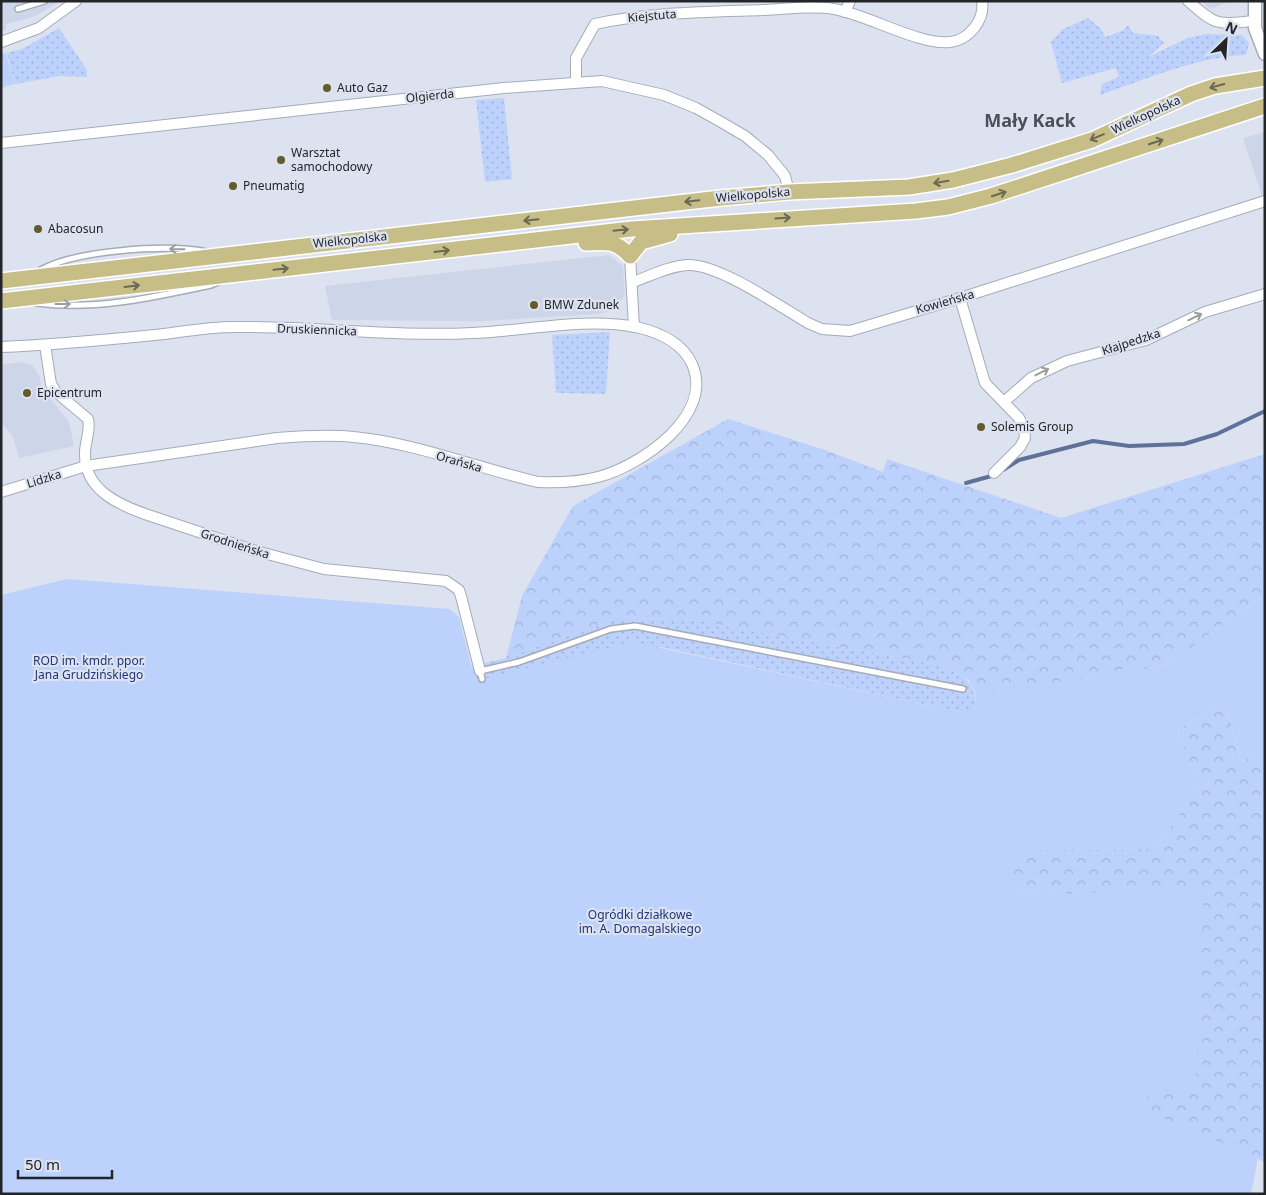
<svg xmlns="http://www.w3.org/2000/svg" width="1266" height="1195" font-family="'Noto Sans',sans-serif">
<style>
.built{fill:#cdd5e8}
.grass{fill:url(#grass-dots)}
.forest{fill:url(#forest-crowns)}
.garden{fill:#bdd1fd}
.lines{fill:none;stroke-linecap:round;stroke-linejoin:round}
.stream{stroke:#5f7198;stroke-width:4}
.service-casing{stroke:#a5abb7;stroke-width:8}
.minor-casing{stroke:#a5abb7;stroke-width:12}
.tertiary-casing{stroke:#a5abb7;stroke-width:15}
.primary-casing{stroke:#fff;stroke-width:18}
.service{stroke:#fff;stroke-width:5}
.minor{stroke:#fff;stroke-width:10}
.tertiary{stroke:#fff;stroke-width:12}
.primary{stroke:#c6bd87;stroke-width:15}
.oneway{stroke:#6c6953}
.oneway2{stroke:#9c9d9f}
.poi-dot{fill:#645b28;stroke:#dce2ef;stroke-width:2}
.labels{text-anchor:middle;stroke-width:4.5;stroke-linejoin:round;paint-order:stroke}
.street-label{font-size:12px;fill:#232529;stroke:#dce2ef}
.poi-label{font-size:12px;fill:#232529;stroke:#dce2ef;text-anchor:start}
.park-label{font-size:12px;fill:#1f3678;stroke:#dce2ef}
.district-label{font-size:18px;font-weight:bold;fill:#4a4f59;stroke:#dce2ef}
</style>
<defs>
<pattern id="grass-dots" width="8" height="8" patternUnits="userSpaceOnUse" patternTransform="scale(1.25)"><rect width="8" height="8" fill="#bdd1fd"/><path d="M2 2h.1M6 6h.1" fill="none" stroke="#a2b3d9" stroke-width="1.8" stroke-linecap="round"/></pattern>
<pattern id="forest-crowns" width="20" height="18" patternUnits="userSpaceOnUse" patternTransform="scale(1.25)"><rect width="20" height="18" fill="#bdd1fd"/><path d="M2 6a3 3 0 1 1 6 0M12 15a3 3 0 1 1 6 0" fill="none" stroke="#a2b3d9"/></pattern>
</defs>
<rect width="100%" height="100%" fill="#dce2ef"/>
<!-- built -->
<g class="built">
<polygon points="1,1 61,1 33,17 6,24 6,30 1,31"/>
<polygon points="1202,1 1231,1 1210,9"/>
<polygon points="1265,132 1265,193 1262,196 1243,138"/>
<polygon points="609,255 623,266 625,295 613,310 599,314 484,321 332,320 325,286"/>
<polygon points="20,362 32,365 40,377 42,395 50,398 69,422 74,446 19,458 13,437 1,422 1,365"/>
</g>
<!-- grass -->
<g class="grass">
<path d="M1088,18L1101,29L1105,37L1122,31L1128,25L1133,33L1158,36L1164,43L1148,57L1188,38L1206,34L1242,35L1249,43L1246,55C1196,57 1147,79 1100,95L1102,84L1119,77L1116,68L1062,83L1051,42L1063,29Z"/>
<polygon points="59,28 87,70 87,77 59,76 15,84 7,53 24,48"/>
<polygon points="504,98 512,179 485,182 476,100"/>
<polygon points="610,332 606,394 556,393 552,335"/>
<path d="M618,618L690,619L943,666C968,680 973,678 977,709L959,712L661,647L475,682L471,666L506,658Z"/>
</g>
<!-- forest -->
<g class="forest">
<path d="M728,419L825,450L883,472L887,459L1061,518L1265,454V595L1173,661L1158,668L1144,669L1143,664C1088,680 1031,688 975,692L969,680L943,666L690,619L618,618L506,658L522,596L573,506Z"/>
<polygon points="1226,701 1240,762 1265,750 1265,1162 1143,1111 1204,888 1069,894 1015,888 1012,850 1155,849 1199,786 1177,730"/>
</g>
<!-- garden -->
<g class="garden">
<polygon points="6,53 15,84 1,88 1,54"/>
<polygon points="67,579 450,609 459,617 475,681 633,642 959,712 977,709 975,692 1087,678 1143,664 1145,669 1158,668 1173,661 1265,595 1265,750 1240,762 1226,701 1177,730 1199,786 1155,849 1012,851 1016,888 1069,894 1204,887 1196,1086 1148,1094 1143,1110 1258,1158 1251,1194 1,1194 1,595"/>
</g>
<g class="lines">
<!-- stream -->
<g class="stream">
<polyline points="1003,470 1019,460 1093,441 1129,446 1184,444 1217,434 1265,411"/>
<polyline points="966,483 995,475"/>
</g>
<!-- service casing -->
<g class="service-casing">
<g id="service">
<polyline points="18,9 44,1"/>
<path d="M39,271C74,250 167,244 207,252"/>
<path d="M37,303C95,311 155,297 211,285L218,282"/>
<polyline points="482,679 480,671 519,662 611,629 635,626 963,689"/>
</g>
</g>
<!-- minor casing -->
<g class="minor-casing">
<g id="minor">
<path d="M1188,1C1218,27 1216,24 1255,21"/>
<polyline points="845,12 850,1"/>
<polyline points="1,42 39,28 76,1"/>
<path d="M576,82V58L595,24C651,12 708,12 765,10C787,9 812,5 834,9C866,14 921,46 950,42C969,40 985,20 982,1"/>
<polyline points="1,143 504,88 602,81 664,95 696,108 721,122 745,136 768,155 785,176 789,192"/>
<polyline points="630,256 634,327"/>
<path d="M633,282C650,276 669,266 688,265C719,264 779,306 808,323L822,329L850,331L960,298L1265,201"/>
<polyline points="960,298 985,383 1019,418 1024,428 1025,438 1020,447 994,473"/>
<path d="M45,345L51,384L56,392L88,419C91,431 85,441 85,453C84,489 117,504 145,514L256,551L324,569L446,581L459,590L462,600L480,671"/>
<path d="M1,347C53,345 104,340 155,335C181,332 208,327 234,327C313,326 393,337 473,333C525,331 585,317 636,327C658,332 682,342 692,364C715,416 640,466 598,477C578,482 558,483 538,482C477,468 416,443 354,437C329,434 302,436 277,438L86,466L1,492"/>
<polyline points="1004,402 1031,378 1067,361 1146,340 1205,312 1265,294"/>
</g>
</g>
<!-- tertiary casing -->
<g class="tertiary-casing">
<polyline id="tertiary" points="1255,1 1255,28 1265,54"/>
</g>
<!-- primary casing -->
<g class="primary-casing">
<g id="primary">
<path d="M586,243C606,242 616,240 630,256L641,242L670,234"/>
<polyline points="1,281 721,198 789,192 909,187 953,180 1012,165 1092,140 1191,94 1215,86 1265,78"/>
<polyline points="1,301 632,229 916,211 948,207 991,196 1265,106"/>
</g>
</g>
<!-- service -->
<use href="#service" class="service"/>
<!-- minor -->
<use href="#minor" class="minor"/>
<!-- tertiary -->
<use href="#tertiary" class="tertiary"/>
<!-- primary -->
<use href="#primary" class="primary"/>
</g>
<!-- one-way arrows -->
<defs><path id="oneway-shaft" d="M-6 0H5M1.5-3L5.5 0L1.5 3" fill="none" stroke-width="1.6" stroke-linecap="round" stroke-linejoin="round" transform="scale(1.25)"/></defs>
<g class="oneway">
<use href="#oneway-shaft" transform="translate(1217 86) rotate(165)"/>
<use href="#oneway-shaft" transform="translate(1097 137) rotate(157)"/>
<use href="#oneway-shaft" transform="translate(1156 142) rotate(-18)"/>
<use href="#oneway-shaft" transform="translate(941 182) rotate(171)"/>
<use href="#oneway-shaft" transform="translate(999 194) rotate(-18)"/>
<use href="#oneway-shaft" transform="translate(692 201) rotate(174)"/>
<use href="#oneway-shaft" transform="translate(783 218) rotate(-4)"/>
<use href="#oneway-shaft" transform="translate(531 220) rotate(174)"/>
<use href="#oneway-shaft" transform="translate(621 230) rotate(-6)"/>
<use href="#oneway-shaft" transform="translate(442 251) rotate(-7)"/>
<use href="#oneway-shaft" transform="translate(281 269) rotate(-6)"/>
<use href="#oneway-shaft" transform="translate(132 286) rotate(-7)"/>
</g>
<g class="oneway2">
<use href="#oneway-shaft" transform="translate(177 249) rotate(-179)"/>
<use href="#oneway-shaft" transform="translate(63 304)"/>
<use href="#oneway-shaft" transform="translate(1195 317) rotate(-26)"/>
<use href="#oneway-shaft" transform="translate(1042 372) rotate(-27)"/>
</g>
<!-- markers -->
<g class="poi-dot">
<circle cx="327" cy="88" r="5"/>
<circle cx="281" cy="160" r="5"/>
<circle cx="233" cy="186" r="5"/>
<circle cx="38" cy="229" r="5"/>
<circle cx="534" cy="305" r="5"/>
<circle cx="27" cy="393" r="5"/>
<circle cx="981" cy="427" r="5"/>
</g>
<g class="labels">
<!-- street labels -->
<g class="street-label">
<text transform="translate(652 16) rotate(-5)" y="4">Kiejstuta</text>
<text transform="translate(430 96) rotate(-6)" y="4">Olgierda</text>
<text transform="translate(1146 115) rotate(-25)" y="4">Wielkopolska</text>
<text transform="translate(753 195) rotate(-5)" y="4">Wielkopolska</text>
<text transform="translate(350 240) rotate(-6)" y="4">Wielkopolska</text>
<text transform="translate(945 302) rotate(-16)" y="4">Kowieńska</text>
<text transform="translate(317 330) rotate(2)" y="4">Druskiennicka</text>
<text transform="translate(1131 342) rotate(-18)" y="4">Kłajpedzka</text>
<text transform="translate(459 462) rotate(16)" y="4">Orańska</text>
<text transform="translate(44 479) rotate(-17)" y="4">Lidzka</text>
<text transform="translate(235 544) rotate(18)" y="4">Grodnieńska</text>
</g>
<!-- poi labels -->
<g class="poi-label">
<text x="337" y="92">Auto Gaz</text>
<text x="291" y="157">Warsztat<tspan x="291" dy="14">samochodowy</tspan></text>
<text x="243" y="190">Pneumatig</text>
<text x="48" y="233">Abacosun</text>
<text x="544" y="309">BMW Zdunek</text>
<text x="37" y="397">Epicentrum</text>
<text x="991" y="431">Solemis Group</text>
</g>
<!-- park labels -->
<g class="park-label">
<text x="89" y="665">ROD im. kmdr. ppor.<tspan x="89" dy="14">Jana Grudzińskiego</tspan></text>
<text x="640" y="919">Ogródki działkowe<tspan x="640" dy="14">im. A. Domagalskiego</tspan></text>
</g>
<!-- district labels -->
<g class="district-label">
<text x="1030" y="127">Mały Kack</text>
</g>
</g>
<!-- border -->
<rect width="1266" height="1195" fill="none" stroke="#232529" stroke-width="5"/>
<!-- north arrow -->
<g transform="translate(1226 40) rotate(25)" stroke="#dce2ef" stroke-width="4" paint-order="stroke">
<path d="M0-4L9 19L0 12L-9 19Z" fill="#232529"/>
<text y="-8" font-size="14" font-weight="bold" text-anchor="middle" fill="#232529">N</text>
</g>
<!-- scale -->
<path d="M18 1170v8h94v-8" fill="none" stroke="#232529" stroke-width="2.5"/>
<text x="25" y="1170" font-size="15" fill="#232529" stroke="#dce2ef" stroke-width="4" paint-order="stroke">50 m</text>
</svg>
